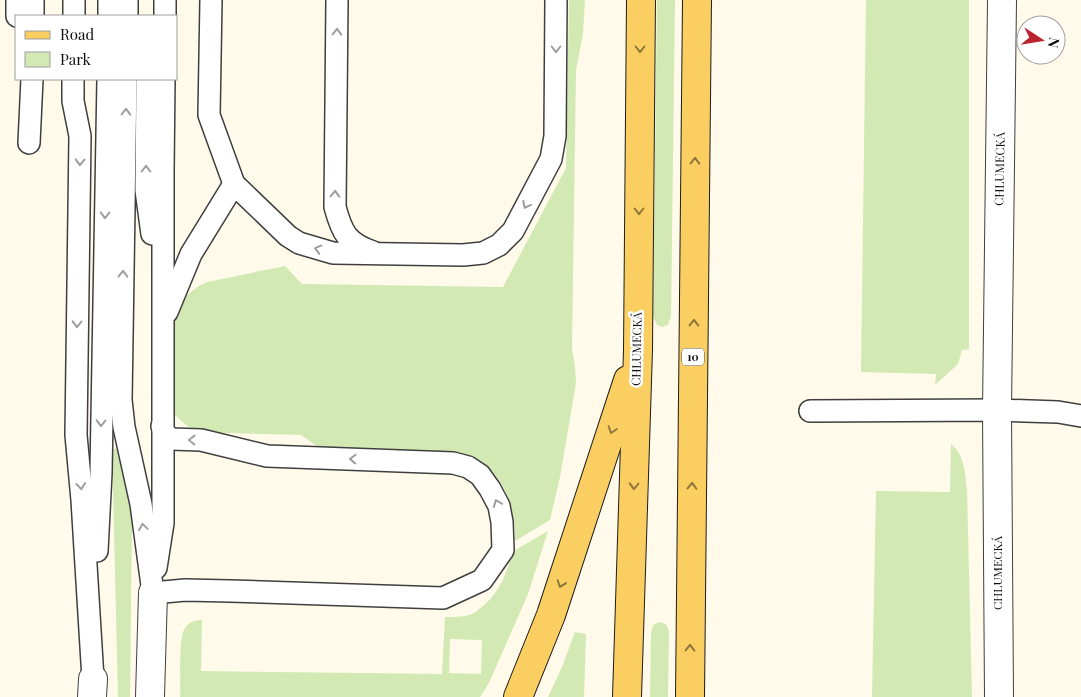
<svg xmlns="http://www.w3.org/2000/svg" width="1081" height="697" font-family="'Playfair Display',serif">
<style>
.green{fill:#d2e9b4;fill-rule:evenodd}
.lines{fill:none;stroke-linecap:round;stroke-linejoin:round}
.service-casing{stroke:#3f3f3f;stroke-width:24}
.minor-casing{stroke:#3f3f3f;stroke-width:30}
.tertiary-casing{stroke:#3f3f3f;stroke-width:30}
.primary-casing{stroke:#1d1d1d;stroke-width:30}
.service{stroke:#fff;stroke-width:21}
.minor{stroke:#fff;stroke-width:28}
.tertiary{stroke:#fff;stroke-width:28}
.primary{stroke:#face60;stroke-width:28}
.oneway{stroke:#9e9e9e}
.oneway2{stroke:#8f773a}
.labels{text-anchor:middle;stroke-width:5;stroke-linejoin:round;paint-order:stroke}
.shield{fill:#fff;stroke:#555;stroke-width:1}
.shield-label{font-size:11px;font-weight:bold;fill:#0c0c0c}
.street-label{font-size:12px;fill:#0c0c0c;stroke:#fff}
</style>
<rect width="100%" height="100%" fill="#fffaea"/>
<!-- green -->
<g class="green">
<path d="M569,0H585L583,34L576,70L572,348L575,368L576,383L560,477L550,520L515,541C516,510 505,476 477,459C472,457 467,455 462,453L322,450L301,435L194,432L175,415L173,333C175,309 184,292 207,282L285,266L302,284L503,287L566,168Z"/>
<polygon points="657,0 675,0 671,316 668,325 662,327 657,325 654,319 653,315"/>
<polygon points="866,0 969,0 969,349 962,350 958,364 935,385 936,374 861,372"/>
<path d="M951,444C965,455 965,474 967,490L972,697H872L876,491L950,492Z"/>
<polygon points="112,449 117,449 129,497 132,522 130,697 118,697"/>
<path d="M548,531L528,594L489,683L480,697H180C181,683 178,638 185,628C189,622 194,620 202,620L201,671L442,674L445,617C453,617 461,617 469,615C473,614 476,612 479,609C498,596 507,574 512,552ZM450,639L482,640L481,674L449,673Z"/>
<polygon points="659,622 666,624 669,631 668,697 650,697 651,633 653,625"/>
<polygon points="575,632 586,634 584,697 548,697 562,667"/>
</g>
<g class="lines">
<!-- service casing -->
<g class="service-casing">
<g id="service">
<polyline points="17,0 17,16"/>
<polyline points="211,0 209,115 234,184 288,236 299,243 333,253 463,255 483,253 499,245 513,231 551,159 555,136 556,0"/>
<path d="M337,0L335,207C342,233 347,243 373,252"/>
<polyline points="33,16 33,0"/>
<polyline points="74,16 74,0"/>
<polyline points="109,16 109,0"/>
<polyline points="127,16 127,0"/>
<polyline points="165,16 165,0"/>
<polyline points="73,79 73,101 80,136 76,435 82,500 93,679"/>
<polyline points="126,79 121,400 124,427 141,504 153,593"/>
<polyline points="147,79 146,190 152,234"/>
<polyline points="29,143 32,79"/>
<polyline points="167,312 191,254 234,184"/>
<polyline points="810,411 997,410 1058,412 1081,416"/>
<polyline points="97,551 101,473 108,79"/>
<polyline points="156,568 163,523 163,171 164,79"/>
<polyline points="153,593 185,590 230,591 443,598 482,580 503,550 502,522 499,506 490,489 480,475 468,467 453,463 267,456 201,440 171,439 164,433 162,426"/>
</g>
</g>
<!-- minor casing -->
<g class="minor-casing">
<g id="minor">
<polyline points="92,697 93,679"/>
<polyline points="150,697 153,593"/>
</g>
</g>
<!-- tertiary casing -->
<g class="tertiary-casing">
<polyline id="tertiary" points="999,697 997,410 1002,0"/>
</g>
<!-- primary casing -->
<g class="primary-casing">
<g id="primary">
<polyline points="518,697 551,615 628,380"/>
<polyline points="627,697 638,350 641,0"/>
<polyline points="690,697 697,0"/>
</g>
</g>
<!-- service -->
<use href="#service" class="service"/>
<!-- minor -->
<use href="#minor" class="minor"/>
<!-- tertiary -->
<use href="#tertiary" class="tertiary"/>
<!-- primary -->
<use href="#primary" class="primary"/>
</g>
<!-- one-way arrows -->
<defs><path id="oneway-chevron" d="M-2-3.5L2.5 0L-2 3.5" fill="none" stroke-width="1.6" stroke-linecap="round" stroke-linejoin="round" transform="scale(1.25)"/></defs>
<g class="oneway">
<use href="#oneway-chevron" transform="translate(337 32) rotate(-89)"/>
<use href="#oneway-chevron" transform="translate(556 49) rotate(90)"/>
<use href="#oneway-chevron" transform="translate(126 112) rotate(-89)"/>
<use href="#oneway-chevron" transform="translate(80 162) rotate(91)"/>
<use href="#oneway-chevron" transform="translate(146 169) rotate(-90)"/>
<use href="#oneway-chevron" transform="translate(335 194) rotate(-89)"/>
<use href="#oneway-chevron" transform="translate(526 205) rotate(118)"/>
<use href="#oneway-chevron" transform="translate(105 215) rotate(91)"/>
<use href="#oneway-chevron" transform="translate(318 249) rotate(-165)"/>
<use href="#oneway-chevron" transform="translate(123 274) rotate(-89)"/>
<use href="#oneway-chevron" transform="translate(77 324) rotate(91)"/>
<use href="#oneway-chevron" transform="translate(101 423) rotate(91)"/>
<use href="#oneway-chevron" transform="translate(192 440) rotate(-179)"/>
<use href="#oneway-chevron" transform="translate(353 459) rotate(-178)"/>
<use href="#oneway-chevron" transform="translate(81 486) rotate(84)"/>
<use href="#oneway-chevron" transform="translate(497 503) rotate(-112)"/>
<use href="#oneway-chevron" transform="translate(143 527) rotate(-98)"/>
</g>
<g class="oneway2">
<use href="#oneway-chevron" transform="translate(640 49) rotate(90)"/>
<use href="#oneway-chevron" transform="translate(695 161) rotate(-89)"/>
<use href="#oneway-chevron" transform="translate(639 211) rotate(90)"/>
<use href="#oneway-chevron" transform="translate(694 323) rotate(-89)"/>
<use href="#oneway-chevron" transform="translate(612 430) rotate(108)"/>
<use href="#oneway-chevron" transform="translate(634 486) rotate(92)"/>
<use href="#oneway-chevron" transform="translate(692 486) rotate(-89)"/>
<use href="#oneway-chevron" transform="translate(561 584) rotate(109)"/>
<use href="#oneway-chevron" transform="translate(690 648) rotate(-89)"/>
</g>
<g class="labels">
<!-- shield labels -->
<rect class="shield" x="682" y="348.5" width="22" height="17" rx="4"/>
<g class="shield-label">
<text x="693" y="361">10</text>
</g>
<!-- street labels -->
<g class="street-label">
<text transform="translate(1000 169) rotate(-89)" y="4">CHLUMECKÁ</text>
<text transform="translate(637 349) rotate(-89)" y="4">CHLUMECKÁ</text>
<text transform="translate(998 573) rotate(-90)" y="4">CHLUMECKÁ</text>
</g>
</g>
<!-- legend -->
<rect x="15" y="15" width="162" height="65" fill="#ffffff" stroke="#9e9e9e"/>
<rect x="25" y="31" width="25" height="8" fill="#face60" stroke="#9e9e9e"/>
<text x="60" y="40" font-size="15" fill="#0c0c0c">Road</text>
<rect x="25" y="52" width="25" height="15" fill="#d2e9b4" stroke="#9e9e9e"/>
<text x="60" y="65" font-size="15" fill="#0c0c0c">Park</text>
<!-- north arrow -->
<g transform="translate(1041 40) rotate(102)"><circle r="24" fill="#ffffff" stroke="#9e9e9e"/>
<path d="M0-4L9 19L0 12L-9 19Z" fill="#bc2331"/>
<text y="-8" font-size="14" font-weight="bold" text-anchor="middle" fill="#0c0c0c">N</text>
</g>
</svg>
